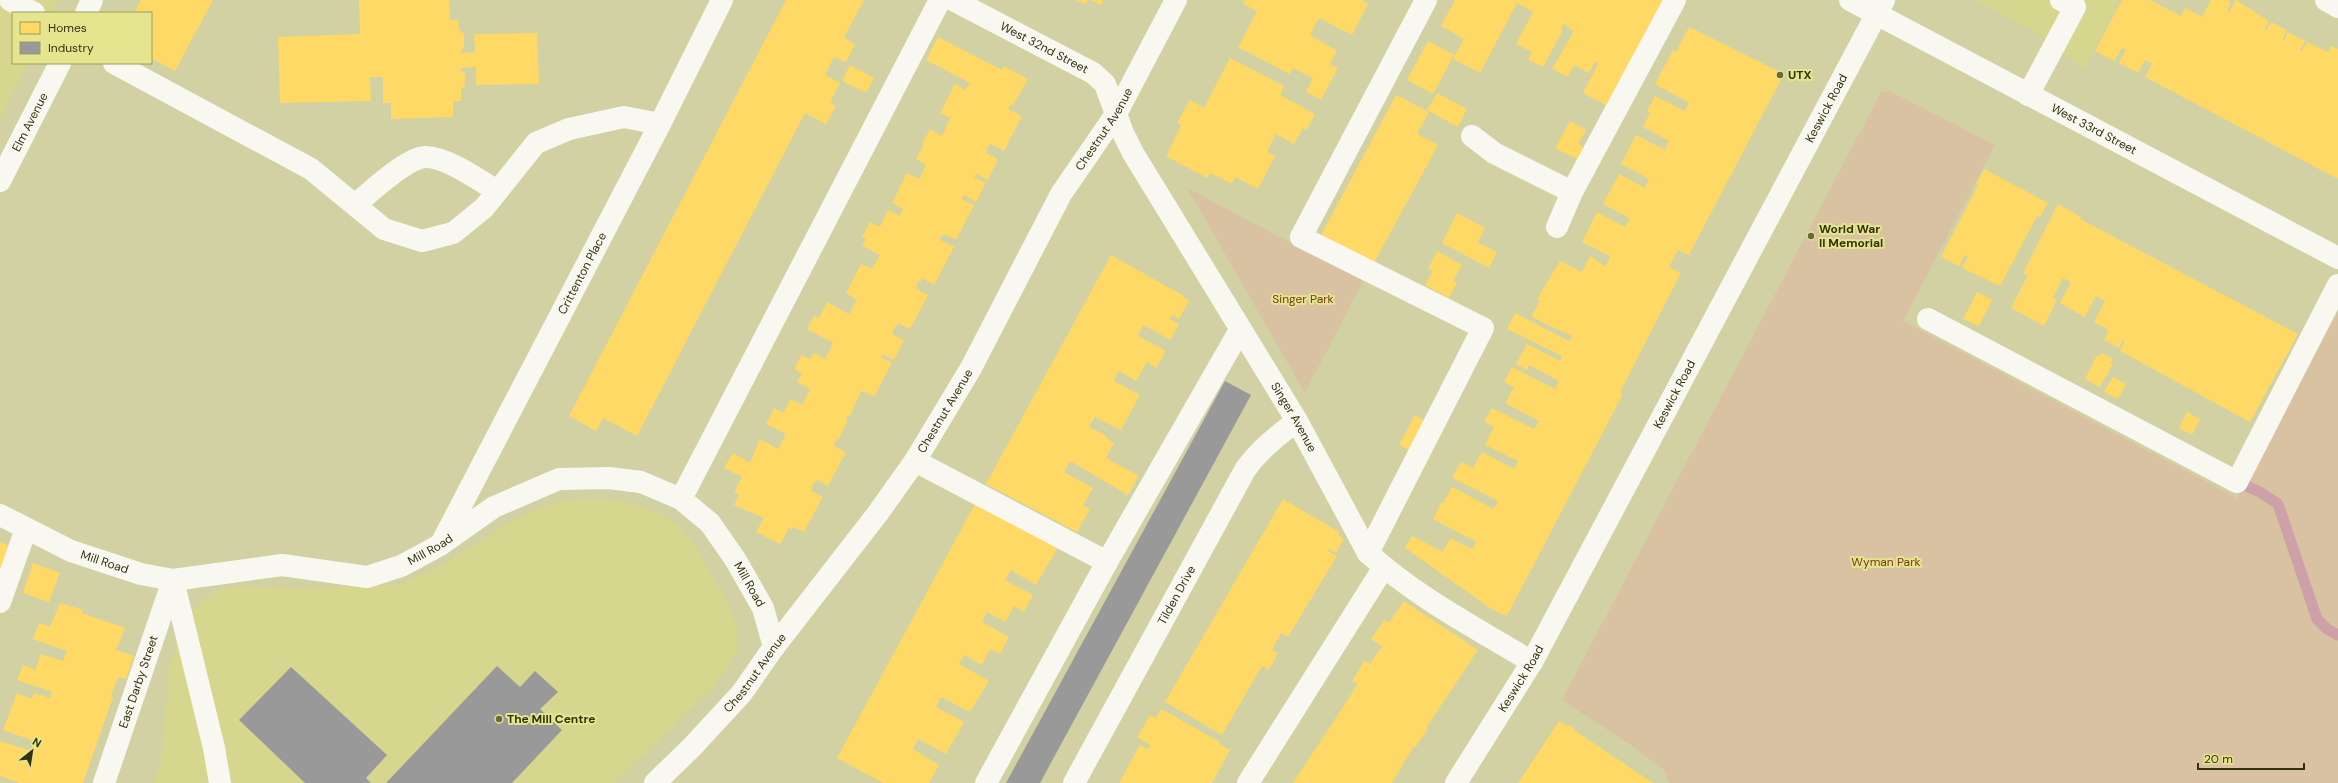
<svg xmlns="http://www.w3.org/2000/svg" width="2338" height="783" font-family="'DM Sans',sans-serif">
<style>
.built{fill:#d6d68e}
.green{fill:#d9c2a2}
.homes{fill:#ffd966}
.industry{fill:#999}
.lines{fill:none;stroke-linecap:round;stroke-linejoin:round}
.stream{stroke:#cea1a9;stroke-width:11}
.minor{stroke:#f8f8f1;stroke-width:22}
.poi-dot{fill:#6a6a42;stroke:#e5e58f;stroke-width:1.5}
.labels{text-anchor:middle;stroke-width:4;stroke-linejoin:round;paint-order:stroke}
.street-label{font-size:12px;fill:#32320e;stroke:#e5e58f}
.poi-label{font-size:12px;font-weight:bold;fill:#32320e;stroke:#e5e58f;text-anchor:start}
.park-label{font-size:12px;fill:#753a17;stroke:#e5e58f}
</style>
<rect width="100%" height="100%" fill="#d1d1a3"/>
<!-- built -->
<g class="built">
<polygon points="0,0 59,0 52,13 13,13 13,63 28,63 0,119"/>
<polygon points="1974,0 2120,0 2084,69 2039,34"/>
<polygon points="576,499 607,499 635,504 661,513 681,528 695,545 732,611 738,636 736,654 712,689 615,783 154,783 161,763 169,667 187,616 203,600 221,588 244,586 295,588 397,585 437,568 512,521 547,504"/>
</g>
<!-- green -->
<g class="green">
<polygon points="1890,91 1995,145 1903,321 2237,498 2338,312 2338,783 1669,783 1664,770 1635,748 1562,700 1881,92"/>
<polygon points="1187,188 1363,281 1305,393"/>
</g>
<!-- homes -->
<g class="homes">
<polygon points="141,0 213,0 175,71 151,58 151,13 134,13"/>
<polygon points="359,0 449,0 450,20 458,20 459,30 464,34 464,47 460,53 475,52 474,34 537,33 539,84 476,85 476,67 460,68 460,70 465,73 465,86 461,89 461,101 453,101 453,117 391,119 391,103 383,103 383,77 370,77 371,101 280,103 278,37 360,34"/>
<polygon points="786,0 864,0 844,38 855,44 846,62 834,57 825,75 840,83 830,102 836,106 826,124 805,113 637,436 603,418 596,431 569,416"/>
<polygon points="1076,0 1089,0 1084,4"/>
<polygon points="1091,0 1103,0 1101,5"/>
<polygon points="1245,0 1361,0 1368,4 1352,35 1319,18 1310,35 1337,51 1330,64 1338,68 1321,100 1306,92 1313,78 1293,68 1289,74 1238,47 1257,11 1243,4"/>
<polygon points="1455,0 1661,0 1664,1 1608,106 1583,93 1598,64 1595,61 1589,73 1574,65 1568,77 1552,69 1574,31 1563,24 1561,29 1563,30 1543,67 1528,60 1532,52 1516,44 1533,12 1517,3 1480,73 1453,59 1464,39 1441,26"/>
<polygon points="2122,0 2150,0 2181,16 2185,8 2202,17 2211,0 2227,0 2231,2 2227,11 2229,12 2236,0 2269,21 2264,30 2266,31 2271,22 2287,30 2282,40 2284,40 2288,32 2305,41 2300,50 2302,51 2307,42 2328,52 2331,46 2338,49 2338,179 2145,77 2152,64 2148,62 2145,60 2138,73 2119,63 2126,50 2122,48 2114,61 2095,51"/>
<polygon points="1689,27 1784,74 1689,255 1678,250 1669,267 1681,273 1620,392 1623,394 1507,616 1493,610 1405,548 1412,536 1443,552 1450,538 1472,549 1474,546 1476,542 1433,519 1441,503 1443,503 1452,487 1494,509 1498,501 1452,478 1461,462 1473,468 1482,452 1514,469 1516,466 1518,461 1485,445 1494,427 1484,422 1492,408 1534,429 1539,421 1505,403 1514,387 1504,382 1512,367 1555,389 1559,381 1529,365 1527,370 1516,364 1527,344 1560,361 1562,356 1507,329 1515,313 1569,341 1572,336 1531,317 1540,301 1537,299 1560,261 1582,272 1590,256 1605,266 1608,262 1610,256 1582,242 1597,212 1625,227 1630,218 1603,204 1619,174 1645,188 1647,183 1649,179 1621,164 1636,135 1665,150 1667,145 1669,141 1643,127 1650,113 1647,111 1655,96 1685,111 1689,103 1655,84 1673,50 1676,52"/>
<polygon points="938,37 1002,70 1003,66 1028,79 1013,106 1011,104 1008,109 1022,116 1004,151 991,144 986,149 988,151 986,153 998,159 988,180 976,174 974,177 986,183 976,202 964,195 962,199 974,205 956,240 944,234 939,239 954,247 934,285 922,278 920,282 918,281 916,289 928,295 910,329 898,323 896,327 895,326 892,334 904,340 894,360 882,354 881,357 892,363 874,397 863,391 860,393 850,416 848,415 846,419 848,420 839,439 836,440 834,446 846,452 828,486 817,480 811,486 813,487 811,491 823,497 804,532 793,527 791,530 789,528 780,544 756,532 764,518 734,505 739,495 734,492 742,477 724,468 733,453 750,463 760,439 778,449 786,434 766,424 774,408 783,413 791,399 802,405 810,389 797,382 802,373 794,369 797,363 802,355 810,359 814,353 825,359 833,343 807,329 814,316 819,318 827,302 849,314 857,300 846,293 853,279 861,264 872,269 880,255 862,246 866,239 862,237 870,222 880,227 888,210 900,216 903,209 892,203 907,173 919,179 926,165 916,159 924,144 922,144 930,129 942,136 950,118 940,113 955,84 965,90 970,83 926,60"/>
<polygon points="1428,41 1454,55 1433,94 1407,80"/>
<polygon points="1230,58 1284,86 1280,95 1315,114 1307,130 1303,128 1294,144 1276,134 1267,152 1275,156 1258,189 1235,177 1232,184 1210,173 1207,178 1166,156 1181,126 1177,123 1190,100 1204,108"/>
<polygon points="850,65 874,78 866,93 842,81"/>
<polygon points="1437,93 1467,109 1458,127 1427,110"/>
<polygon points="1396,95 1429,112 1417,134 1438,145 1374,263 1321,235"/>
<polygon points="1570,121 1586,130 1578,144 1588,149 1581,161 1555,148"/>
<polygon points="1984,169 2048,203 2040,217 2037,216 2000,286 1962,268 1968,256 1965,255 1959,266 1941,257 1978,185 1976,184"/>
<polygon points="2058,204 2081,217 2080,219 2298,334 2250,422 2120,351 2125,341 2123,340 2119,348 2104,340 2108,332 2107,329 2094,322 2105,301 2096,296 2085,317 2074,311 2060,303 2071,282 2063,278 2053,298 2057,300 2044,326 2011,308 2028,275 2023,273"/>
<polygon points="1457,213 1485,228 1478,243 1497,252 1489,268 1442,243"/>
<polygon points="1437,251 1462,265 1453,281 1457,283 1449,298 1425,285 1433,271 1428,269"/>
<polygon points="1111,255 1184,296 1183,297 1189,301 1179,319 1172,315 1170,319 1179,324 1170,340 1144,325 1140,331 1138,336 1166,351 1156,368 1147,362 1136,381 1119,371 1116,376 1114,381 1140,395 1121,430 1095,417 1089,427 1107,436 1106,438 1114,443 1106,458 1139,476 1128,495 1070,461 1064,472 1093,488 1083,505 1090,509 1077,532 986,484"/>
<polygon points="1977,292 1992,300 1979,326 1963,319"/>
<polygon points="2101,353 2113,359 2110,363 2113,364 2100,387 2085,379 2097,355 2099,357"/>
<polygon points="2113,377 2126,384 2118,399 2104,392"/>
<polygon points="2187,412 2200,419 2192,435 2179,428"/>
<polygon points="1415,415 1429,423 1414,453 1399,445"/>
<polygon points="1283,499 1339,532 1338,535 1344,539 1336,553 1329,549 1328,551 1337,556 1288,637 1281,633 1272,650 1278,653 1269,670 1262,666 1222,735 1165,702"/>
<polygon points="976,502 1058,547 1036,585 1011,570 1005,580 1033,595 1024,612 1014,606 1005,622 987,612 982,622 1009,637 1000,654 990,649 982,665 964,655 959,664 989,681 970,712 941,697 936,707 964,722 946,754 918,739 913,749 939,765 929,783 883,783 837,758"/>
<polygon points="0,542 11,547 3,569 0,567"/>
<polygon points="33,563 60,573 49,602 23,593"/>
<polygon points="1404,601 1478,650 1426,728 1428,729 1415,748 1414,746 1392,783 1293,783 1358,684 1352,681 1365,660 1370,664 1382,646 1371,639 1385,619 1389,623"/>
<polygon points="60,603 83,610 82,613 125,628 116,650 134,656 126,679 118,677 111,696 113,697 83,783 19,783 0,776 0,741 31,751 34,741 3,730 17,693 32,699 34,693 50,698 52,692 17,680 23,665 35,670 41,654 63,661 67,651 33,639 39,623 50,627"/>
<polygon points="1161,709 1220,742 1219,744 1230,750 1212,783 1119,783 1140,745 1147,749 1150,745 1137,737 1150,715 1156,718"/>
<polygon points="1559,721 1568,726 1569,725 1575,729 1574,730 1653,783 1518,783"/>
</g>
<!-- industry -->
<g class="industry">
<polygon points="1225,381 1251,395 1040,783 1006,783"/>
<polygon points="497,666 520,687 535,671 558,692 540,709 562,730 512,783 386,783"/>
<polygon points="291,667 387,755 366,778 371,783 305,783 239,720"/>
</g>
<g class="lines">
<!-- stream -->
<polyline class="stream" points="2237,482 2260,492 2278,504 2317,619 2327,629 2338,635"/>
<!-- minor -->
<g class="minor">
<polyline points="10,0 34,13"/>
<path id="s1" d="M953,0L1093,73L1105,84L1123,133L1133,153L1297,421L1368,553C1416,597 1476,628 1532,662"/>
<path id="s2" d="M1850,0L2338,258"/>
<polyline points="2326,0 2338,7"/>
<polyline points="86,13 92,0"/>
<polyline points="114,63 311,169 384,229 422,241 453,233 484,208 536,143 569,129 624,117 660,124"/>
<polyline points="2028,95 2075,7 2061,0"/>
<polyline points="1472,136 1494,153 1572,192"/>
<path id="s3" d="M0,181L60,63"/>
<path d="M356,204C371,192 406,158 425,157C445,156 479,180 497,191"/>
<polyline points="1557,227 1572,192 1675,0"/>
<polyline points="1928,319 2237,482 2338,285"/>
<polyline points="915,461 1107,562"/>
<polyline points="681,499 940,0"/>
<path id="s4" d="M0,515L71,551L141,574L173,580L282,565L367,577L401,566L418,557L440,545L494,507L559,479L609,478L641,482L681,499L710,523L735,559L763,608L774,647"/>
<path id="s5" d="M442,542L660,124L722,0"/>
<polyline points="1368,553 1483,328 1301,237 1426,0"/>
<polyline points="173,580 214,748 220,783"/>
<polyline points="0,602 26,529"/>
<path id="s6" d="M104,783L173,580"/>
<path id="s7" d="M655,783L692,747L741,694L774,647L878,513L915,461L971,368L1061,194L1116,114L1176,0"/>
<polyline points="986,783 1107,562 1240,330"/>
<path id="s8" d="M1074,783L1245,470C1259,450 1277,436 1297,421"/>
<polyline points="1248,783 1384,567"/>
<path id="s9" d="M1456,783L1532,662L1884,0"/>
</g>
</g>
<!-- markers -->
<g class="poi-dot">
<circle cx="1780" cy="75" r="4"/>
<circle cx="1811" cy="236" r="4"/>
<circle cx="499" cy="719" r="4"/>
</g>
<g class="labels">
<!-- street labels -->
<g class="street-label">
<text dy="4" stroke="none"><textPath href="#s1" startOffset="103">West 32nd Street</textPath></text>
<text dy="4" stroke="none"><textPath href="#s9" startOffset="770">Keswick Road</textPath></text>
<text dy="4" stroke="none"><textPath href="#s3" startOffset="66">Elm Avenue</textPath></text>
<text dy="4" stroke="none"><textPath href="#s7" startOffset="797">Chestnut Avenue</textPath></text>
<text dy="4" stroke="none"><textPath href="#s2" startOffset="276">West 33rd Street</textPath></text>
<text dy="4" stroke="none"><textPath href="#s5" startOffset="303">Crittenton Place</textPath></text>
<text dy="4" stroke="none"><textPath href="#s9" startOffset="446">Keswick Road</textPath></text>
<text dy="4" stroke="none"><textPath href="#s7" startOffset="473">Chestnut Avenue</textPath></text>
<text dy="4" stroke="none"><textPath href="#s1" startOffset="558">Singer Avenue</textPath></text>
<text dy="4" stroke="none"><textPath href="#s4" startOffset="451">Mill Road</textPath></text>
<text dy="4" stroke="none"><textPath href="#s4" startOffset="115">Mill Road</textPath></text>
<text dy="4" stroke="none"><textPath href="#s4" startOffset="835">Mill Road</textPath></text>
<text dy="4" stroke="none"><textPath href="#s8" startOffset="214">Tilden Drive</textPath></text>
<text dy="4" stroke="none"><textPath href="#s7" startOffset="149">Chestnut Avenue</textPath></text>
<text dy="4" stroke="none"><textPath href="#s9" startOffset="123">Keswick Road</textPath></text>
<text dy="4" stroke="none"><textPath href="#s6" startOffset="107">East Darby Street</textPath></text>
</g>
<!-- poi labels -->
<g class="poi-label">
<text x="1788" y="79">UTX</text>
<text x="1819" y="233">World War<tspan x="1819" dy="14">II Memorial</tspan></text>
<text x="507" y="723">The Mill Centre</text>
</g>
<!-- park labels -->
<g class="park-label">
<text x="1303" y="303">Singer Park</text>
<text x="1886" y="566">Wyman Park</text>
</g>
</g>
<!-- legend -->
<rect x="12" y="12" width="140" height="52" fill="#e5e58f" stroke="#9d9d5b"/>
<rect x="20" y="22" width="20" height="12" fill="#ffd966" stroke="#9d9d5b"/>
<text x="48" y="32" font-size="12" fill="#32320e">Homes</text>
<rect x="20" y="42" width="20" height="12" fill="#999999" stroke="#9d9d5b"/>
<text x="48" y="52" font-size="12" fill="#32320e">Industry</text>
<!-- north arrow -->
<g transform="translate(32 751) rotate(30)" stroke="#e5e58f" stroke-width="3" paint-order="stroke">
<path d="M0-3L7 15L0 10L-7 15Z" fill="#32320e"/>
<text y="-6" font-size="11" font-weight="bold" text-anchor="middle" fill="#32320e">N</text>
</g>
<!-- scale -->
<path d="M2198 763v6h106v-6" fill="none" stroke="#32320e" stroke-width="2"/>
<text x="2204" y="763" font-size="12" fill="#32320e" stroke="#e5e58f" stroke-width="3" paint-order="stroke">20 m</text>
</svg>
